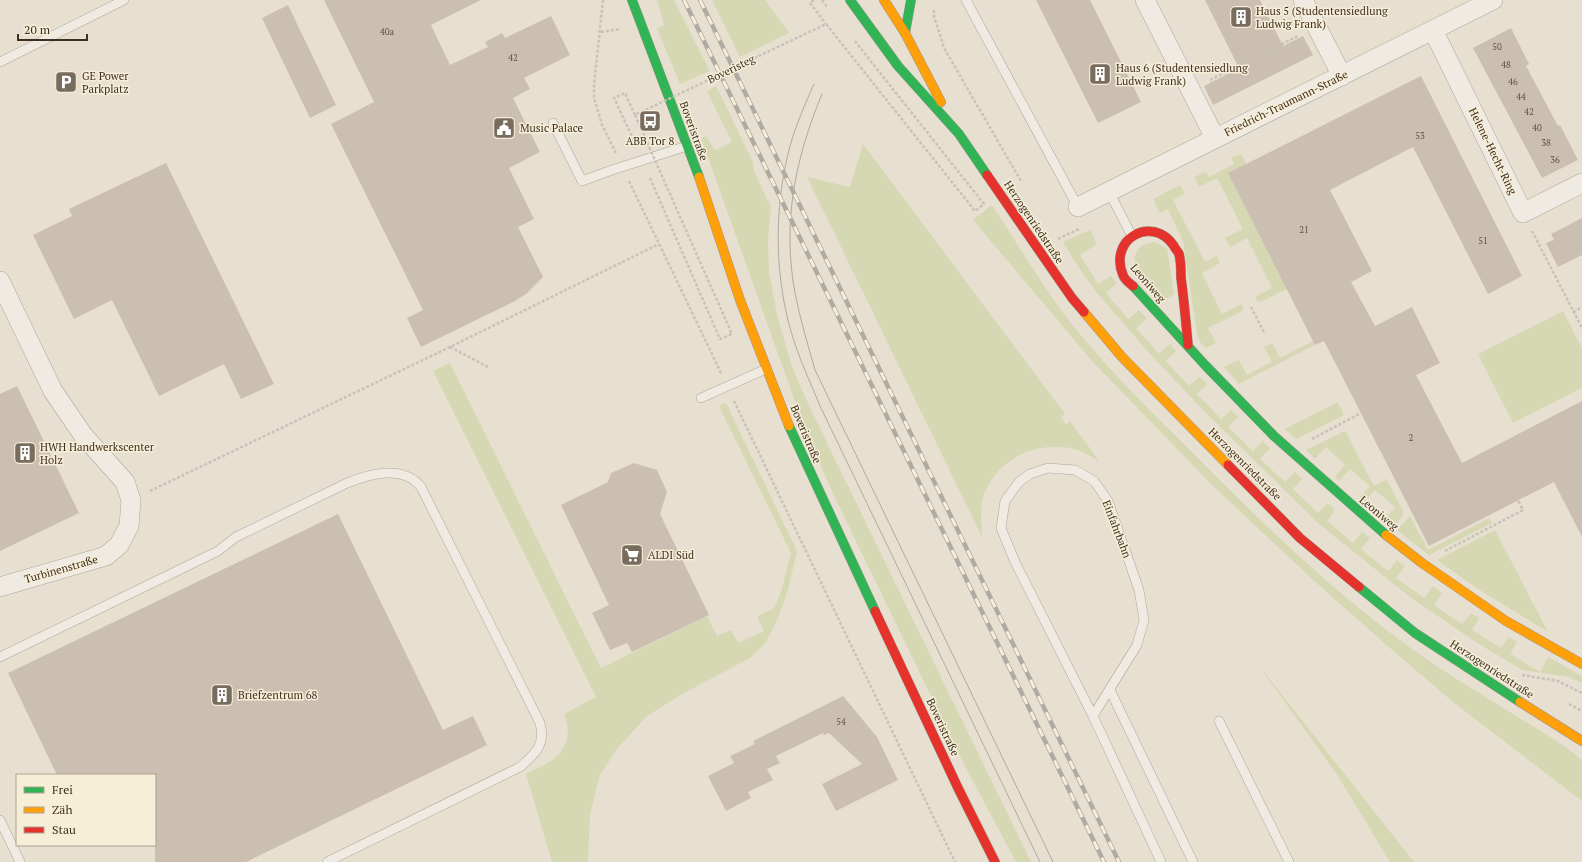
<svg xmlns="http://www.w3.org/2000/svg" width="1582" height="862" font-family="'PT Serif',serif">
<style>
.green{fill:#d6d7b3}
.building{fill:#cbbfb2}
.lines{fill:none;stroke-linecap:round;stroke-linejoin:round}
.lane-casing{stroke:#ada599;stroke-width:10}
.street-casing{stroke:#ada599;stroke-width:20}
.fast-casing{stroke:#9c958a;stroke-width:10}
.slow-casing{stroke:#9c958a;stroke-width:10}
.jam-casing{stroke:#9c958a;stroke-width:10}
.path{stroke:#c8c2b9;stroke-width:2.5;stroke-dasharray:3 2;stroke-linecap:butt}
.lane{stroke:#efebe3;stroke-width:9}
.street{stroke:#efebe3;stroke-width:19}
.fast{stroke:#30b455;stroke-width:9}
.slow{stroke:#ff9f0a;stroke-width:9}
.jam{stroke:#e5322d;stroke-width:9}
.tram{stroke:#afaaa2;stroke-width:1}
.rail-casing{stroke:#afaaa2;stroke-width:4.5}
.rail{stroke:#f7eed8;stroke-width:3;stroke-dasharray:9;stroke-linecap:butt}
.path-bridge{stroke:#c8c2b9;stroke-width:2.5;stroke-dasharray:3 2;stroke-linecap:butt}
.labels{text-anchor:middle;stroke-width:3;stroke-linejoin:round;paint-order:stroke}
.number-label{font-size:9px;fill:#605244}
.poi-label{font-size:11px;fill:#3d2e20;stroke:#f7eed8;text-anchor:start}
.street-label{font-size:11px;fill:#3d2e20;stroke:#f7eed8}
</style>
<rect width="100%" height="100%" fill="#e7e0d1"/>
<!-- green -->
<g class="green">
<polygon points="657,0 674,0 710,71 680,84 657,28 664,25"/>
<polygon points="712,0 765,0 789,33 740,57"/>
<polygon points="716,86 753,162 754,171 771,207 768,241 769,271 777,315 792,367 810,408 1031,862 1016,862 966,768 835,498 807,435 701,138 706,136 715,150 732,142 707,91"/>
<path d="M863,144L1065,414L1061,418L1066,424L1070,421L1099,461C1092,458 1085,452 1078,450C1043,440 1005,454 988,486C987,489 984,493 983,497C980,510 981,524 982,537L807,177L850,187Z"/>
<polygon points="1241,154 1246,164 1287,289 1258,303 1255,297 1272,288 1247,238 1230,247 1225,238 1243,229 1217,178 1199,187 1194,177 1206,172 1209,177 1234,164 1231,158"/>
<polygon points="1180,185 1185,194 1173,200 1205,262 1216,256 1220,263 1202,273 1222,314 1241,304 1244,310 1208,328 1216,343 1206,348 1200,342 1197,334 1183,241 1168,209 1160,213 1153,199"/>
<path d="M992,205C1013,237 1033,270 1055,302C1093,355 1141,401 1187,447C1254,515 1321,581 1397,638C1433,665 1472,689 1510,712C1535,728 1560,741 1582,760V801L1453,702L1390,648L1313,580L1212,485L1092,361L973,220Z"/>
<polygon points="1090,230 1097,244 1080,255 1098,284 1111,276 1117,283 1106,293 1128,319 1139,310 1147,319 1136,328 1159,354 1170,344 1176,351 1166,361 1189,386 1200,377 1207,385 1197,394 1221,419 1231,410 1238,417 1228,427 1253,451 1263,441 1270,448 1260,459 1285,482 1295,472 1302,479 1293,489 1318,513 1328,503 1335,510 1327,521 1353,543 1362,532 1370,538 1361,549 1388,571 1397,560 1405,566 1396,578 1424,598 1433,586 1442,593 1434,605 1462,624 1471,613 1479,618 1472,630 1501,648 1509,637 1517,642 1510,654 1540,672 1548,657 1582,676 1582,683 1569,677 1522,670 1474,641 1410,597 1319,524 1204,411 1151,355 1097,293 1079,268 1063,242"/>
<path d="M1154,242L1167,248L1174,293C1171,297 1168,299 1163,298C1157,297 1153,290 1149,286C1144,280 1138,275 1135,268C1132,260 1136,248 1145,244C1147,243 1151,243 1154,242Z"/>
<polygon points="1563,311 1582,348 1582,388 1513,423 1478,354"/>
<polygon points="1313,341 1315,345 1239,384 1224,367 1239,360 1247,375 1272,362 1264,347 1272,343 1280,358"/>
<path d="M450,363L601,668L707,616L717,636L731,630L738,643L764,631L757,617L774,608L781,592L791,553L719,406L726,403L797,551L788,590L778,618L766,642L750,658L684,693L647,716L617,749L600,775L590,815L588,862H552L526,774C554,761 577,749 564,714L596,697L433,371Z"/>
<polygon points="1338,402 1344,415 1296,439 1285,429"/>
<polygon points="1345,431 1374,486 1387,480 1404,513 1394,527 1385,520 1395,507 1375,490 1364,502 1359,498 1370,486 1350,469 1339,481 1335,477 1345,465 1326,447 1315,459 1306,450"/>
<polygon points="1410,516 1428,550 1489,518 1492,523 1429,555 1397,530"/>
<polygon points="1495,530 1548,632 1478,589 1437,560"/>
<polygon points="1256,662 1414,862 1390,862 1338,776"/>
</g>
<!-- building -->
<g class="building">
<polygon points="324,0 481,0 431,25 450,65 488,47 485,42 502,33 505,38 551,16 570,55 524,78 530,89 513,98 540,152 509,168 534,219 518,227 543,277 526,294 515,301 421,347 407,318 423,310 331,124 374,102"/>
<polygon points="1036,0 1090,0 1141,102 1098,123"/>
<polygon points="1205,0 1260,0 1283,46 1303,36 1313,55 1213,105 1204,86 1239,68"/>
<polygon points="288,5 336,105 310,118 262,18"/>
<polygon points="1511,28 1529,64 1526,66 1558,126 1560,125 1578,160 1542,178 1473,48"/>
<polygon points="1421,76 1522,276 1488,294 1413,147 1330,190 1372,271 1351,282 1375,326 1412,307 1440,363 1416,375 1462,463 1582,401 1582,537 1554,482 1429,546 1324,341 1315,345 1228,173"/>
<polygon points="166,163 274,384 241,399 224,364 159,396 112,300 74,319 33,235 72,216 69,209"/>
<polygon points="1582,218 1582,255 1558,267 1546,243 1554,240 1551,234"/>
<polygon points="17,386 79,513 0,551 0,394"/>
<polygon points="634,463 657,470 667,492 660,514 709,615 632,652 627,643 610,650 592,613 609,605 561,505 608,482 611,473"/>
<polygon points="338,514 443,730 473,716 487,745 246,862 155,862 155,775 57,775 8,673"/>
<polygon points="843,696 877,737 898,780 836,811 822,784 862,764 829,733 824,735 823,733 776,756 780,763 767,769 773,780 748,792 751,798 726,811 708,776 734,763 730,756 755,744 753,741"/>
</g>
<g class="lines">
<!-- lane casing -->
<g class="lane-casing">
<g id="lane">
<polyline points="966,0 1078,207"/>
<polyline points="0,62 124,0"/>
<polyline points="553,123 582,181 612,170 687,146"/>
<polyline points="1109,192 1132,236"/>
<polyline points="701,398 766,369"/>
<path d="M0,657L218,551L236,537L347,483C370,474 403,464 421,487L540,723C546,745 535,754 520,767L327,862"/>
<polyline points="1110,690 1193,862"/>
<polyline points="1093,716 1137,645 1144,620 1139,590 1108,501 1094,481 1075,470 1048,468 1030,474 1019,482 1005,501 1001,528 1015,562 1093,716 1161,862"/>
<polyline points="1219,721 1289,862"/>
<polyline points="0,820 20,862"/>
</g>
</g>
<!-- street casing -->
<g class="street-casing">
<g id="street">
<polyline points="1145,0 1215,138"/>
<polyline points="1303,0 1342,76"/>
<polyline points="1433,30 1523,213 1582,183"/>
<polyline points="1078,207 1493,0"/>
<polyline points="0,281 53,391 83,435 125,482 131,500 129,526 119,545 106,556 0,587"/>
</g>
</g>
<!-- fast casing -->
<g class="fast-casing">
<g id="fast">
<polyline points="632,0 699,177"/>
<polyline points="850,0 898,66 959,134 987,175"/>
<polyline points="905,33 911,0"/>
<polyline points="1133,286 1205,365 1274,436 1386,535"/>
<polyline points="789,426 875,611"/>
<polyline points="1359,587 1415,633 1520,702"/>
</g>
</g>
<!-- slow casing -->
<g class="slow-casing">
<g id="slow">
<polyline points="884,0 905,33 941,102"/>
<polyline points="699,177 740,300 789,426"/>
<polyline points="1084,312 1122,357 1228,465"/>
<polyline points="1386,535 1422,563 1506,621 1582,664"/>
<polyline points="1520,702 1582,741"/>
</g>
</g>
<!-- jam casing -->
<g class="jam-casing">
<g id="jam">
<polyline points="987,175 1072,298 1084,312"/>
<path d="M1133,286C1129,283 1124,279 1123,275C1108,239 1152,214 1174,246C1175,249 1178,251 1179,254C1181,261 1181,271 1181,278C1184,300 1186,323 1188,345"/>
<polyline points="1228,465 1300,538 1359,587"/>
<polyline points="875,611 958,788 995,862"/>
</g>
</g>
<!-- path -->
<g class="path">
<polyline points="603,0 594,84 594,98 602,125 616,153"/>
<polyline points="814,0 810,3 826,24"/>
<polyline points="822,0 828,8"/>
<polyline points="934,10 934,16 944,48 1021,181"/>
<polyline points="601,32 620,29"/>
<polyline points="1210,80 1298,36"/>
<polyline points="635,115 625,93 614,98 636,145"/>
<polyline points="629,181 721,373"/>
<polyline points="1532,231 1582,328"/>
<polyline points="1058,239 1079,229"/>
<polyline points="1251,307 1265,334"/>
<polyline points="1573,312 1582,307"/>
<polyline points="450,347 490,368"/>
<polyline points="734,401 955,862"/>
<polyline points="1312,439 1361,413"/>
<polyline points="150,491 450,347 659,244"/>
<polyline points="1445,551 1523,510 1518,500"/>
<polyline points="1522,675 1558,681 1582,693"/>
<polyline points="1569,704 1582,711"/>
</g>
<!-- lane -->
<use href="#lane" class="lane"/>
<!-- street -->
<use href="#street" class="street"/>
<!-- fast -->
<use href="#fast" class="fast"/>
<!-- slow -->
<use href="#slow" class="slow"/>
<!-- jam -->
<use href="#jam" class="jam"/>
<!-- tram -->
<g class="tram">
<path d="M814,84C805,104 796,125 790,146C773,210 774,282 795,344C802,365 812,386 820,406L1040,862"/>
<path d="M822,94C795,159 782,223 795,293C800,319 808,345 815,370L1053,862"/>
</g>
<!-- rail casing -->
<g class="rail-casing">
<g id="rail">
<polyline points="684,0 1104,862"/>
<polyline points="700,0 1119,862"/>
</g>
</g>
<!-- rail -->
<use href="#rail" class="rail"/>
<!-- path-bridge -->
<polyline class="path-bridge" points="650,178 720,339 732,334 635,115 826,24 975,211 984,204 854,40"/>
</g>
<!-- icons -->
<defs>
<g id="building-square" transform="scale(1.15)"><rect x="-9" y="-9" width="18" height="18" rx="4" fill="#786c5e" stroke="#f7eed8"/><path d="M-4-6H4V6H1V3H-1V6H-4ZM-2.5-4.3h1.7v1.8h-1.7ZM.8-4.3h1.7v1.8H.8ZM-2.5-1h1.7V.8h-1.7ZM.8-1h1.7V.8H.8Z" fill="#fff"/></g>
<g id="parking-square" transform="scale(1.15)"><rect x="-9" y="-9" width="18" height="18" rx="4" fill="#786c5e" stroke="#f7eed8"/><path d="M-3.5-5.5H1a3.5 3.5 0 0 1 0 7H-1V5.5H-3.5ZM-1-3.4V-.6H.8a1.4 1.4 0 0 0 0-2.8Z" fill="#fff"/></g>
<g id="bus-square" transform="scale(1.15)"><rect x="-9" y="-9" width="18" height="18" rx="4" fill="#786c5e" stroke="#f7eed8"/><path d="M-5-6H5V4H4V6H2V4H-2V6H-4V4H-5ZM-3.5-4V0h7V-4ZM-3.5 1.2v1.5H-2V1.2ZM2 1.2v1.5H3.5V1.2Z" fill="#fff"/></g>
<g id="civic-square" transform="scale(1.15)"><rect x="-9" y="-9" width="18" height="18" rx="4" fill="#786c5e" stroke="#f7eed8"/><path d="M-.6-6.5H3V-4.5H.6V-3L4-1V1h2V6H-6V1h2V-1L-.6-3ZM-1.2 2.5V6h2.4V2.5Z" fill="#fff"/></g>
<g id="supermarket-square" transform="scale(1.15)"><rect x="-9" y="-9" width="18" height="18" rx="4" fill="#786c5e" stroke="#f7eed8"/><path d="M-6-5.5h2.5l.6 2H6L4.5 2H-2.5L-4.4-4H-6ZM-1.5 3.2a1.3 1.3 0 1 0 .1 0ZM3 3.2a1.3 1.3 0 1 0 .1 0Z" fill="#fff"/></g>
</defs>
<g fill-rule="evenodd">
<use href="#building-square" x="1241" y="17"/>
<use href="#building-square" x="1100" y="74"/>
<use href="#parking-square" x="66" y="82"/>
<use href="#bus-square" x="650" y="121"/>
<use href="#civic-square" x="504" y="128"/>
<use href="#building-square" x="25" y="453"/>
<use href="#supermarket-square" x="632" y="555"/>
<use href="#building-square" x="222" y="695"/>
</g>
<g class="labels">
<!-- number labels -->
<g class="number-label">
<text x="387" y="35">40a</text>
<text x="1497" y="50">50</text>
<text x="513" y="61">42</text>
<text x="1506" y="68">48</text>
<text x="1513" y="85">46</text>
<text x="1521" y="100">44</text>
<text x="1529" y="115">42</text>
<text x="1537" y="131">40</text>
<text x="1420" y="139">53</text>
<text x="1546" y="146">38</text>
<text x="1555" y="163">36</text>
<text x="1304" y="233">21</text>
<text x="1483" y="244">51</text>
<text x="1411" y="441">2</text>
<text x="841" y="725">54</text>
</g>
<!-- poi labels -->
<g class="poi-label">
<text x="1256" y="15">Haus 5 (Studentensiedlung<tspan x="1256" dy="13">Ludwig Frank)</tspan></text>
<text x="1116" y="72">Haus 6 (Studentensiedlung<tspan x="1116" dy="13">Ludwig Frank)</tspan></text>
<text x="82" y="80">GE Power<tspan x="82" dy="13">Parkplatz</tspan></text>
<text x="520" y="132">Music Palace</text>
<text x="650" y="145" text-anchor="middle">ABB Tor 8</text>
<text x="40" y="451">HWH Handwerkscenter<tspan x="40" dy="13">Holz</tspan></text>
<text x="648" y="559">ALDI Süd</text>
<text x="238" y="699">Briefzentrum 68</text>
</g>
<!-- street labels -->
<g class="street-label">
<text transform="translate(731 69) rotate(-26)" y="4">Boveristeg</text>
<text transform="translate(1286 103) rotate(-26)" y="4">Friedrich-Traumann-Straße</text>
<text transform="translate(694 131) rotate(70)" y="4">Boveristraße</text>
<text transform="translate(1493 151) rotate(64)" y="4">Helene-Hecht-Ring</text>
<text transform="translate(1034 222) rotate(56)" y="4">Herzogenriedstraße</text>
<text transform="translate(1148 283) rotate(49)" y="4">Leoniweg</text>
<text transform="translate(806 434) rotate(67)" y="4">Boveristraße</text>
<text transform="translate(1245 464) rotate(45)" y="4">Herzogenriedstraße</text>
<text transform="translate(1379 513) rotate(40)" y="4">Leoniweg</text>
<text transform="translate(1117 529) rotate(69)" y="4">Einfahrbahn</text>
<text transform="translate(61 569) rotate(-16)" y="4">Turbinenstraße</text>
<text transform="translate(1492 669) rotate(33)" y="4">Herzogenriedstraße</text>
<text transform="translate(943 727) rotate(65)" y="4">Boveristraße</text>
</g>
</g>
<!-- legend -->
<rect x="16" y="774" width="140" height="72" fill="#f7eed8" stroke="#ada18e"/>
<rect x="24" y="787" width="20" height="6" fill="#30b455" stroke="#ada18e"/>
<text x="52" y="794" font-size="12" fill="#3d2e20">Frei</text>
<rect x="24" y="807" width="20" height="6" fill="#ff9f0a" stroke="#ada18e"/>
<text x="52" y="814" font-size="12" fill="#3d2e20">Zäh</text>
<rect x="24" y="827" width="20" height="6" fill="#e5322d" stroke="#ada18e"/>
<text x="52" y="834" font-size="12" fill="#3d2e20">Stau</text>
<!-- scale -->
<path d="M18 34v6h69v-6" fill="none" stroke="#3d2e20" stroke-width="2"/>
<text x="24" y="34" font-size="12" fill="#3d2e20" stroke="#f7eed8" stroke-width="3" paint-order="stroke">20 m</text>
</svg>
